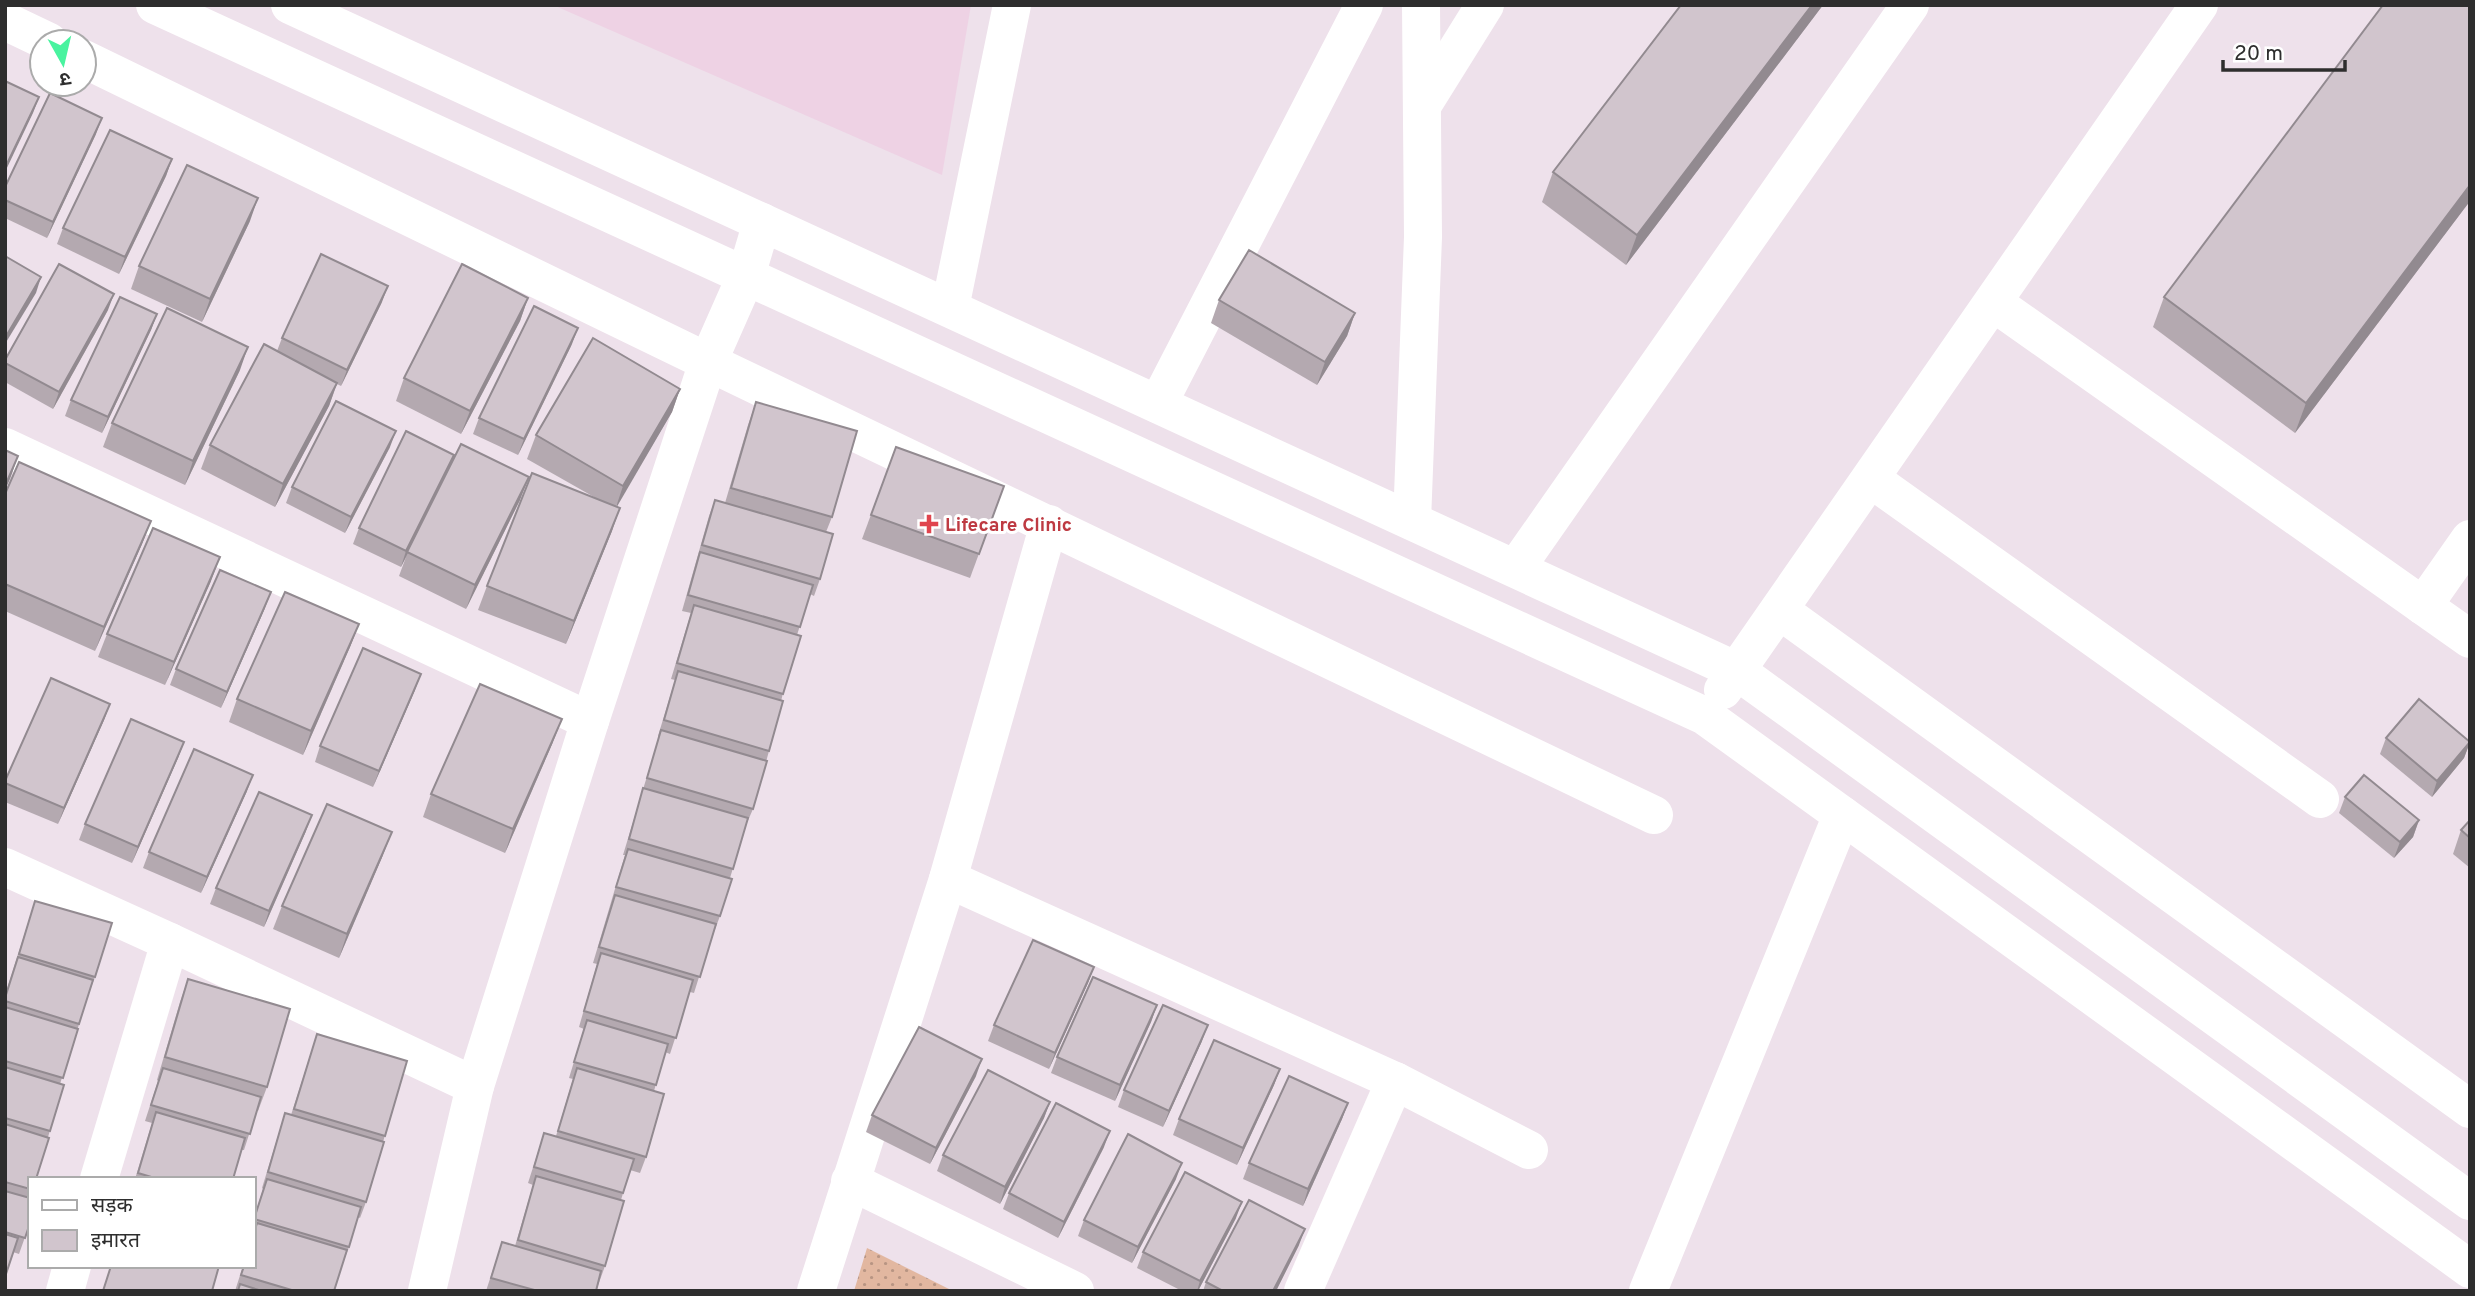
<svg xmlns="http://www.w3.org/2000/svg" width="2475" height="1296" font-family="Overpass,'Noto Sans Devanagari',sans-serif">
<style>
.education{fill:#eed2e4}
.park{fill:url(#park-dots)}
.lines{fill:none;stroke-linecap:round;stroke-linejoin:round}
.minor{stroke:#fff;stroke-width:38}
.wall{fill:#b4a9b0}
.shaded-wall{fill:#928a90}
.building{fill:#d1c5cd;stroke:#928a90;stroke-width:2}
.health-dot{fill:#e0444e;stroke:#fff;stroke-width:2.5}
.labels{text-anchor:middle;stroke-width:6;stroke-linejoin:round;paint-order:stroke}
.health-label{font-size:19px;font-weight:bold;fill:#be3a42;stroke:#fff;text-anchor:start}
</style>
<defs>
<pattern id="park-dots" width="8" height="8" patternUnits="userSpaceOnUse" patternTransform="scale(1.75)"><rect width="8" height="8" fill="#e2b7a0"/><path d="M2 2h.1M6 6h.1" fill="none" stroke="#b89583" stroke-width="1.8" stroke-linecap="round"/></pattern>
</defs>
<rect width="100%" height="100%" fill="#eee1eb"/>
<!-- education -->
<polygon class="education" points="553,5 971,5 942,175"/>
<!-- park -->
<polygon class="park" points="867,1248 953,1291 954,1291 854,1291"/>
<g class="lines">
<!-- minor -->
<g class="minor">
<polyline points="155,5 1705,716 2470,1269"/>
<polyline points="290,5 1737,671 2470,1201"/>
<polyline points="5,21 49,42"/>
<polyline points="84,59 708,362 1654,815"/>
<polyline points="1422,106 1485,5"/>
<polyline points="1994,303 2470,639"/>
<polyline points="950,308 1012,5"/>
<polyline points="1158,404 1364,5"/>
<polyline points="5,447 590,721"/>
<polyline points="1871,479 2320,799"/>
<polyline points="1412,521 1423,237 1421,5"/>
<polyline points="1516,568 1910,5"/>
<polyline points="2423,606 2470,539"/>
<polyline points="1779,610 2470,1109"/>
<polyline points="1723,690 2199,5"/>
<polyline points="5,867 170,942 475,1086"/>
<polyline points="948,879 1395,1081 1529,1150"/>
<polyline points="99,1179 170,942"/>
<polyline points="850,1181 1075,1291"/>
<polyline points="65,1291 72,1266"/>
<polyline points="427,1291 475,1086 590,721 708,362 746,276 762,222"/>
<polyline points="816,1291 948,879 1049,524"/>
<polyline points="1303,1291 1395,1081"/>
<polyline points="1648,1291 1842,815"/>
</g>
</g>
<!-- wall -->
<g class="wall">
<polygon points="1823,5 1626,265 1542,202 1553,172"/>
<polygon points="2470,5 2470,201 2295,433 2153,327 2164,297"/>
<polygon points="96,134 47,238 5,218 5,187"/>
<polygon points="172,159 166,176 119,274 57,244 63,228"/>
<polygon points="250,221 202,322 131,289 139,266"/>
<polygon points="528,298 520,321 461,434 396,401 404,378"/>
<polygon points="1219,300 1355,313 1347,336 1317,385 1211,323"/>
<polygon points="382,302 341,386 337,384 329,406 275,507 201,469 210,445 277,351 282,338"/>
<polygon points="108,310 53,409 5,382 5,360"/>
<polygon points="157,314 151,330 102,433 65,416 71,400"/>
<polygon points="572,344 518,455 473,434 479,418"/>
<polygon points="240,370 185,485 103,447 112,423"/>
<polygon points="680,389 672,412 616,506 612,531 566,644 478,610 487,586 594,497 527,459 536,435"/>
<polygon points="756,402 832,517 826,532 820,579 814,596 810,594 797,635 769,751 753,809 746,825 730,878 720,916 714,932 713,932 694,993 690,992 670,1054 665,1052 654,1091 646,1157 640,1173 630,1170 621,1200 605,1266 596,1291 486,1291 502,1242 515,1246 533,1185 528,1183 544,1133 556,1136 573,1079 569,1078 584,1029 579,1027 597,964 593,963 625,855 623,855 659,737 658,736 675,680 671,679 691,613 682,611 709,516 715,500 725,503 748,425"/>
<polygon points="390,447 345,533 286,503 292,487"/>
<polygon points="896,447 1004,486 970,578 862,539"/>
<polygon points="454,455 451,465 520,500 466,609 399,576 406,557 401,567 353,544 359,528"/>
<polygon points="5,494 151,521 142,544 95,651 5,611"/>
<polygon points="211,581 165,685 98,657 107,634"/>
<polygon points="265,608 221,708 170,685 176,669"/>
<polygon points="359,624 350,647 303,755 229,722 237,699"/>
<polygon points="415,690 373,787 315,762 320,746"/>
<polygon points="110,704 104,720 58,824 5,802 5,781"/>
<polygon points="2386,738 2470,742 2464,758 2432,797 2380,754"/>
<polygon points="184,742 178,758 132,863 79,840 85,824"/>
<polygon points="553,742 505,853 423,817 431,794"/>
<polygon points="247,791 201,893 143,868 149,852"/>
<polygon points="2345,797 2419,820 2413,837 2394,858 2339,813"/>
<polygon points="2470,820 2470,868 2453,854 2461,830"/>
<polygon points="306,831 264,927 210,904 216,888"/>
<polygon points="383,855 339,958 273,929 282,906"/>
<polygon points="35,901 95,977 89,993 60,1084 64,1085 48,1137 30,1179 30,1223 19,1254 13,1252 5,1277 5,995"/>
<polygon points="1094,967 1088,983 1049,1069 988,1041 994,1025"/>
<polygon points="188,979 267,1087 258,1111 257,1110 244,1150 241,1150 233,1179 135,1179 152,1123 145,1121 158,1081 157,1080 180,1002"/>
<polygon points="1157,1005 1151,1022 1115,1101 1051,1073 1057,1057"/>
<polygon points="317,1034 407,1061 383,1142 366,1202 360,1218 358,1217 349,1247 343,1263 334,1291 235,1291 243,1266 254,1266 254,1218 263,1189 262,1188 285,1113 291,1115"/>
<polygon points="1202,1041 1163,1127 1118,1107 1124,1090"/>
<polygon points="1280,1069 1274,1085 1237,1165 1173,1135 1179,1119"/>
<polygon points="976,1076 930,1164 866,1132 872,1115"/>
<polygon points="1050,1102 1044,1118 1000,1204 937,1171 943,1155"/>
<polygon points="1348,1103 1342,1119 1303,1206 1243,1179 1249,1163"/>
<polygon points="1104,1147 1058,1238 1003,1209 1009,1193"/>
<polygon points="1176,1179 1132,1263 1078,1236 1084,1220"/>
<polygon points="1236,1218 1198,1291 1182,1291 1137,1268 1143,1252"/>
<polygon points="1299,1245 1276,1291 1203,1291 1206,1282"/>
</g>
<!-- shaded-wall -->
<g class="shaded-wall">
<polygon points="1812,5 1823,5 1626,265 1637,235"/>
<polygon points="39,97 33,113 5,172 5,168"/>
<polygon points="102,118 96,134 47,238 53,222"/>
<polygon points="172,159 166,176 119,274 125,257"/>
<polygon points="2470,185 2470,201 2295,433 2306,403"/>
<polygon points="258,198 250,221 202,322 210,299"/>
<polygon points="41,277 36,293 5,344 5,338"/>
<polygon points="388,286 382,302 341,386 347,370"/>
<polygon points="114,294 108,310 53,409 59,392"/>
<polygon points="528,298 520,321 461,434 470,411"/>
<polygon points="1355,313 1347,336 1317,385 1325,362"/>
<polygon points="157,314 151,330 102,433 108,417"/>
<polygon points="578,328 572,344 518,455 524,439"/>
<polygon points="248,347 240,370 185,485 193,461"/>
<polygon points="337,383 329,406 275,507 283,484"/>
<polygon points="680,389 672,412 615,510 623,486"/>
<polygon points="396,431 390,447 345,533 351,517"/>
<polygon points="454,455 448,471 401,567 406,551"/>
<polygon points="18,456 10,479 5,490 5,486"/>
<polygon points="529,477 520,500 466,609 475,585"/>
<polygon points="620,508 612,531 566,644 574,621"/>
<polygon points="151,521 142,544 95,651 104,627"/>
<polygon points="220,557 211,581 165,685 174,662"/>
<polygon points="271,592 265,608 221,708 227,692"/>
<polygon points="359,624 350,647 303,755 311,731"/>
<polygon points="421,674 415,690 373,787 379,771"/>
<polygon points="110,704 104,720 58,824 64,808"/>
<polygon points="562,719 553,742 505,853 513,829"/>
<polygon points="184,742 178,758 132,863 138,847"/>
<polygon points="2470,742 2464,758 2432,797 2437,781"/>
<polygon points="253,775 247,791 201,893 207,877"/>
<polygon points="312,815 306,831 264,927 269,911"/>
<polygon points="2419,820 2413,837 2394,858 2400,842"/>
<polygon points="392,832 383,855 339,958 347,934"/>
<polygon points="1094,967 1088,983 1049,1069 1055,1053"/>
<polygon points="1157,1005 1151,1022 1115,1101 1120,1085"/>
<polygon points="1208,1025 1202,1041 1163,1127 1169,1111"/>
<polygon points="982,1059 976,1076 930,1164 936,1148"/>
<polygon points="1280,1069 1274,1085 1237,1165 1243,1148"/>
<polygon points="1050,1102 1044,1118 1000,1204 1005,1187"/>
<polygon points="1348,1103 1342,1119 1303,1206 1308,1189"/>
<polygon points="1110,1131 1104,1147 1058,1238 1064,1222"/>
<polygon points="1182,1163 1176,1179 1132,1263 1138,1247"/>
<polygon points="1242,1202 1236,1218 1198,1291 1197,1291 1200,1281"/>
<polygon points="1305,1229 1299,1245 1276,1291 1273,1291"/>
</g>
<!-- building -->
<g class="building">
<polygon points="1681,5 1812,5 1637,235 1553,172"/>
<polygon points="2383,5 2470,5 2470,185 2306,403 2164,297"/>
<polygon points="5,81 39,97 5,168"/>
<polygon points="50,93 102,118 53,222 5,200 5,187"/>
<polygon points="110,130 172,159 125,257 63,228"/>
<polygon points="187,165 258,198 210,299 139,266"/>
<polygon points="1249,250 1355,313 1325,362 1219,300"/>
<polygon points="321,254 388,286 347,370 282,338"/>
<polygon points="5,256 41,277 5,338"/>
<polygon points="59,264 114,294 59,392 5,363 5,360"/>
<polygon points="462,264 528,298 470,411 404,378"/>
<polygon points="120,297 157,314 108,417 71,400"/>
<polygon points="534,306 578,328 524,439 479,418"/>
<polygon points="167,308 248,347 193,461 112,423"/>
<polygon points="593,338 680,389 623,486 536,435"/>
<polygon points="264,344 337,383 283,484 210,445"/>
<polygon points="336,401 396,431 351,517 292,487"/>
<polygon points="756,402 857,431 832,517 731,488"/>
<polygon points="406,431 454,455 406,551 359,528"/>
<polygon points="461,444 529,477 475,585 407,552"/>
<polygon points="896,447 1004,486 979,554 871,515"/>
<polygon points="5,450 18,456 5,486"/>
<polygon points="19,462 151,521 104,627 5,584 5,494"/>
<polygon points="532,473 620,508 574,621 487,586"/>
<polygon points="715,500 833,534 820,579 702,545"/>
<polygon points="153,528 220,557 174,662 107,634"/>
<polygon points="700,552 813,585 800,627 688,595"/>
<polygon points="220,570 271,592 227,692 176,669"/>
<polygon points="285,592 359,624 311,731 237,699"/>
<polygon points="694,605 801,636 783,694 677,663"/>
<polygon points="363,648 421,674 379,771 320,746"/>
<polygon points="678,671 783,701 769,751 664,720"/>
<polygon points="51,678 110,704 64,808 5,783 5,781"/>
<polygon points="480,684 562,719 513,829 431,794"/>
<polygon points="2419,699 2470,742 2437,781 2386,738"/>
<polygon points="131,719 184,742 138,847 85,824"/>
<polygon points="661,730 767,761 753,809 647,778"/>
<polygon points="194,749 253,775 207,877 149,852"/>
<polygon points="2364,775 2419,820 2400,842 2345,797"/>
<polygon points="643,788 748,818 733,869 629,839"/>
<polygon points="259,792 312,815 269,911 216,888"/>
<polygon points="327,804 392,832 347,934 282,906"/>
<polygon points="2470,820 2470,838 2461,830"/>
<polygon points="628,849 732,879 720,916 616,887"/>
<polygon points="615,895 716,924 700,977 599,947"/>
<polygon points="35,901 112,923 95,977 19,954"/>
<polygon points="1033,940 1094,967 1055,1053 994,1025"/>
<polygon points="601,953 693,980 676,1038 584,1011"/>
<polygon points="18,957 93,980 79,1024 5,1001 5,998"/>
<polygon points="1093,977 1157,1005 1120,1085 1057,1057"/>
<polygon points="188,979 290,1009 267,1087 165,1057"/>
<polygon points="1163,1005 1208,1025 1169,1111 1124,1090"/>
<polygon points="5,1007 78,1029 63,1078 5,1061"/>
<polygon points="587,1020 668,1044 656,1085 574,1062"/>
<polygon points="919,1027 982,1059 936,1148 872,1115"/>
<polygon points="317,1034 407,1061 385,1136 294,1109"/>
<polygon points="1214,1040 1280,1069 1243,1148 1179,1119"/>
<polygon points="5,1067 64,1085 50,1131 5,1118"/>
<polygon points="163,1068 261,1097 250,1134 151,1105"/>
<polygon points="577,1068 664,1094 646,1157 558,1131"/>
<polygon points="988,1070 1050,1102 1005,1187 943,1155"/>
<polygon points="1289,1076 1348,1103 1308,1189 1249,1163"/>
<polygon points="1056,1103 1110,1131 1064,1222 1009,1193"/>
<polygon points="156,1112 245,1138 233,1179 158,1179 138,1173"/>
<polygon points="285,1113 384,1142 366,1202 268,1172"/>
<polygon points="5,1124 49,1138 36,1179 30,1179 30,1189 5,1182"/>
<polygon points="544,1133 634,1159 623,1193 534,1167"/>
<polygon points="1128,1134 1182,1163 1138,1247 1084,1220"/>
<polygon points="1185,1172 1242,1202 1200,1281 1143,1252"/>
<polygon points="536,1176 624,1201 605,1266 518,1240"/>
<polygon points="267,1179 361,1207 349,1247 254,1219"/>
<polygon points="5,1191 30,1198 30,1223 25,1238 5,1232"/>
<polygon points="1249,1200 1305,1229 1273,1291 1223,1291 1206,1282"/>
<polygon points="257,1223 347,1250 334,1291 295,1291 241,1275 244,1266 254,1266 254,1233"/>
<polygon points="5,1234 18,1238 5,1277"/>
<polygon points="502,1242 601,1271 596,1291 538,1291 491,1278"/>
<polygon points="111,1266 219,1266 212,1291 103,1291"/>
<polygon points="240,1284 262,1291 238,1291"/>
</g>
<!-- markers -->
<path class="health-dot" d="M925.5 513.5h7v7h7v7h-7v7h-7v-7h-7v-7h7z"/>
<g class="labels">
<!-- health labels -->
<g class="health-label">
<text x="945" y="531">Lifecare Clinic</text>
</g>
</g>
<!-- border -->
<rect width="2475" height="1296" fill="none" stroke="#2e2e2e" stroke-width="14"/>
<!-- legend -->
<rect x="28" y="1177" width="228" height="91" fill="#ffffff" stroke="#ababab" stroke-width="2"/>
<rect x="42" y="1200" width="35" height="10" fill="#ffffff" stroke="#ababab" stroke-width="2"/>
<text x="91" y="1212" font-size="21" fill="#2e2e2e">सड़क</text>
<rect x="42" y="1230" width="35" height="21" fill="#d1c5cd" stroke="#ababab" stroke-width="2"/>
<text x="91" y="1247" font-size="21" fill="#2e2e2e">इमारत</text>
<!-- north arrow -->
<g transform="translate(63 63) rotate(172)"><circle r="33" fill="#ffffff" stroke="#ababab" stroke-width="2"/>
<path d="M0-5L12 26L0 18L-12 26Z" fill="#49f39f"/>
<text y="-10" font-size="19" font-weight="bold" text-anchor="middle" fill="#2e2e2e">उ</text>
</g>
<!-- scale -->
<path d="M2223 60v10h122v-10" fill="none" stroke="#2e2e2e" stroke-width="3.5"/>
<text x="2234" y="60" font-size="21" fill="#2e2e2e" stroke="#ffffff" stroke-width="5" paint-order="stroke">20 m</text>
</svg>
